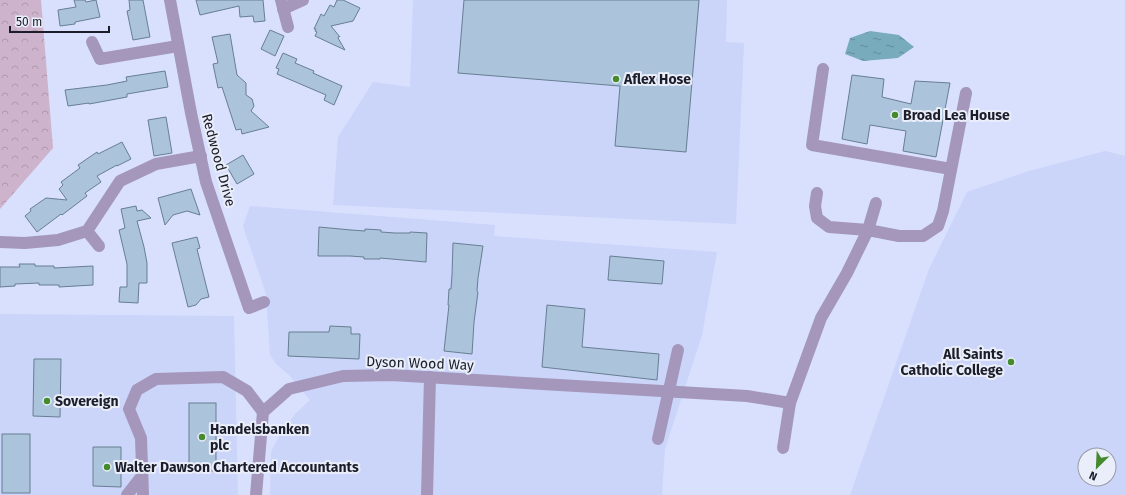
<svg xmlns="http://www.w3.org/2000/svg" width="1125" height="495" font-family="'Fira Sans',sans-serif">
<style>
.built{fill:#cbd4f9;fill-rule:evenodd}
.forest{fill:url(#forest-crowns)}
.water{fill:url(#water-ripples)}
.building{fill:#abc4db;stroke:#677e93}
.lines{fill:none;stroke-linecap:round;stroke-linejoin:round}
.street{stroke:#a497bb;stroke-width:12}
.poi-dot{fill:#468a2e;stroke:#eaeefa;stroke-width:1.5}
.labels{text-anchor:middle;stroke-width:4;stroke-linejoin:round;paint-order:stroke}
.poi-label{font-size:14px;font-weight:bold;fill:#1b1e29;stroke:#eaeefa;text-anchor:start}
.street-label{font-size:14px;fill:#1b1e29;stroke:#eaeefa}
</style>
<defs>
<pattern id="forest-crowns" width="20" height="18" patternUnits="userSpaceOnUse"><rect width="20" height="18" fill="#cdb3cb"/><path d="M2 6a3 3 0 1 1 6 0M12 15a3 3 0 1 1 6 0" fill="none" stroke="#af9aae"/></pattern>
<pattern id="water-ripples" width="26" height="14" patternUnits="userSpaceOnUse"><rect width="26" height="14" fill="#78acbd"/><path d="M2 4q2-2 4 0t4 0M15 11q2-2 4 0t4 0" fill="none" stroke="#628b9a"/></pattern>
</defs>
<rect width="100%" height="100%" fill="#d8e0fe"/>
<!-- built -->
<g class="built">
<polygon points="413,0 727,0 726,42 744,43 736,224 333,205 338,137 373,82 410,87"/>
<path d="M1105,151L1125,156V495H850L929,269L967,192L1029,171ZM1085,455H1109V479H1085Z"/>
<polygon points="250,206 495,225 494,236 717,252 702,335 665,449 662,495 270,495 271,452 280,434 295,414 310,400 290,376 276,364 270,355 266,294 243,226"/>
<polygon points="0,314 234,316 238,495 0,495"/>
</g>
<!-- forest -->
<polygon class="forest" points="0,0 41,0 53,148 0,209"/>
<!-- water -->
<polygon class="water" points="870,31 899,35 914,47 898,58 863,61 845,54 850,38"/>
<!-- building -->
<g class="building">
<polygon points="74,0 85,0 86,2 96,0 100,17 75,22 75,24 60,26 58,10 76,7"/>
<polygon points="129,0 143,0 150,37 133,40 127,11 130,10"/>
<polygon points="196,0 263,0 265,21 254,22 253,16 240,17 239,6 200,15"/>
<polygon points="337,0 343,0 360,8 353,21 331,26 340,37 339,36 338,38 345,50 315,36 317,32 315,31 316,29 314,29 321,14 324,16 330,5 334,7"/>
<polygon points="464,0 699,0 686,152 615,146 620,86 458,73"/>
<polygon points="270,30 284,36 275,56 261,49"/>
<polygon points="230,34 237,75 246,83 246,95 252,99 254,106 251,111 269,127 242,134 241,129 236,130 222,87 218,88 213,64 218,63 212,37"/>
<polygon points="283,53 297,59 295,63 314,71 313,73 342,86 334,105 324,100 326,95 277,74 279,69 276,68"/>
<polygon points="165,71 168,87 127,94 127,97 89,104 89,103 68,106 65,90 107,85 127,81 126,77"/>
<polygon points="852,75 884,79 882,97 911,104 915,81 950,83 936,157 903,151 906,131 870,125 867,144 842,139"/>
<polygon points="166,117 172,153 154,156 148,120"/>
<polygon points="122,142 131,159 117,166 117,165 97,176 101,182 85,193 87,196 62,215 61,214 37,232 25,216 31,211 30,209 46,198 67,200 59,189 63,185 61,182 80,168 78,165 97,152 98,154"/>
<polygon points="243,155 254,174 237,184 226,165"/>
<polygon points="191,189 200,215 187,211 173,215 165,225 158,198"/>
<polygon points="136,206 137,211 142,210 151,218 137,221 144,247 147,263 147,283 139,283 138,303 119,302 120,287 127,287 127,264 119,230 125,228 121,209"/>
<polygon points="319,227 351,230 365,231 365,229 381,230 381,232 395,233 410,233 410,232 427,233 426,262 380,258 380,259 364,259 364,257 350,256 318,256"/>
<polygon points="197,237 200,248 197,249 209,297 201,299 196,305 188,307 172,243"/>
<polygon points="453,243 483,246 478,278 477,291 478,292 474,322 472,354 444,351 449,305 448,305 449,289 451,289 452,275"/>
<polygon points="610,256 664,261 662,284 608,280"/>
<polygon points="19,264 35,264 35,266 54,266 54,268 93,266 93,285 59,287 59,285 39,285 39,283 15,284 15,286 0,287 0,267 20,267"/>
<polygon points="547,305 585,309 582,347 659,354 657,380 542,367"/>
<polygon points="330,326 351,327 351,334 360,334 359,359 288,356 289,332 329,332"/>
<polygon points="34,359 61,359 60,417 33,416"/>
<rect x="189" y="403" width="27" height="68"/>
<rect x="2" y="434" width="28" height="59"/>
<polygon points="93,447 121,447 121,487 93,486"/>
</g>
<g class="lines">
<!-- street -->
<g class="street">
<polyline points="170,0 191,113 206,182 249,308 264,302"/>
<polyline points="281,0 288,27"/>
<polyline points="283,9 303,0"/>
<polyline points="92,42 100,59 178,46"/>
<polyline points="823,69 812,145 951,169"/>
<polyline points="817,193 815,206 817,218 829,227 868,230 876,203"/>
<polyline points="87,231 99,246"/>
<polyline points="0,242 25,243 58,240 87,231 120,181 156,164 201,156"/>
<polyline points="658,439 678,350"/>
<polyline points="783,448 790,403"/>
<polyline points="127,495 142,476"/>
<polyline points="143,495 141,438 129,409 137,390 156,379 223,377 247,391 263,412"/>
<polyline points="256,495 263,412 289,389 343,376 391,375 747,396 790,403 821,318 847,273 868,230 899,236 923,236 938,226 943,211 966,93"/>
<polyline points="427,495 430,377"/>
</g>
</g>
<!-- markers -->
<g class="poi-dot">
<circle cx="616" cy="79" r="4"/>
<circle cx="895" cy="115" r="4"/>
<circle cx="1011" cy="362" r="4"/>
<circle cx="47" cy="401" r="4"/>
<circle cx="202" cy="437" r="4"/>
<circle cx="107" cy="467" r="4"/>
</g>
<g class="labels">
<!-- poi labels -->
<g class="poi-label">
<text x="624" y="84">Aflex Hose</text>
<text x="903" y="120">Broad Lea House</text>
<text x="1003" y="359" text-anchor="end">All Saints<tspan x="1003" dy="16">Catholic College</tspan></text>
<text x="55" y="406">Sovereign</text>
<text x="210" y="434">Handelsbanken<tspan x="210" dy="16">plc</tspan></text>
<text x="115" y="472">Walter Dawson Chartered Accountants</text>
</g>
<!-- street labels -->
<g class="street-label">
<text transform="translate(219 160) rotate(75)" y="5">Redwood Drive</text>
<text transform="translate(420 363) rotate(2)" y="5">Dyson Wood Way</text>
</g>
</g>
<!-- north arrow -->
<g transform="translate(1097 467) rotate(204)"><circle r="19" fill="#eaeefa" stroke="#979ba6"/>
<path d="M0-3L7 15L0 10L-7 15Z" fill="#468a2e"/>
<text y="-6" font-size="11" font-weight="bold" text-anchor="middle" fill="#1b1e29">N</text>
</g>
<!-- scale -->
<path d="M10 26v6h99v-6" fill="none" stroke="#1b1e29" stroke-width="2"/>
<text x="16" y="26" font-size="12" fill="#1b1e29" stroke="#eaeefa" stroke-width="3" paint-order="stroke">50 m</text>
</svg>
